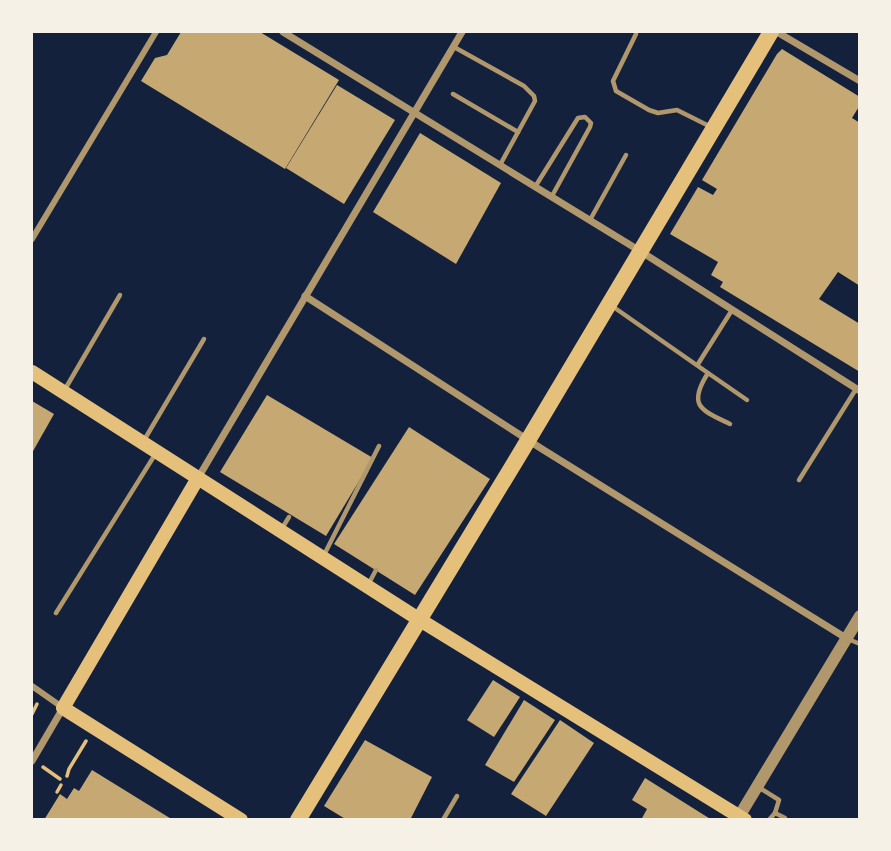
<svg xmlns="http://www.w3.org/2000/svg" width="891" height="851" font-family="'Space Grotesk',sans-serif">
<style>
.building{fill:#c6a872}
.lines{fill:none;stroke-linecap:round;stroke-linejoin:round}
.path{stroke:#e5c07b;stroke-width:3.5}
.service{stroke:#b1986c;stroke-width:4.5}
.pedestrian{stroke:#b1986c;stroke-width:6}
.minor{stroke:#b1986c;stroke-width:7}
.tertiary{stroke:#b1986c;stroke-width:12}
.secondary{stroke:#e5c07b;stroke-width:14}
.primary{stroke:#e5c07b;stroke-width:16}
</style>
<rect width="100%" height="100%" fill="#14213d"/>
<!-- building -->
<g class="building">
<polygon points="181,32 260,32 339,80 285,169 141,81 155,58 167,55"/>
<polygon points="782,49 860,97 860,105 852,118 860,123 860,286 838,272 819,299 860,324 860,372 720,287 723,282 711,275 718,262 670,234 698,187 713,195 717,189 702,180 777,54"/>
<polygon points="337,85 395,120 344,204 286,168"/>
<polygon points="420,133 501,183 456,264 373,212"/>
<polygon points="267,395 373,458 326,536 220,472"/>
<polygon points="32,401 54,414 32,453"/>
<polygon points="409,427 490,479 415,595 334,544"/>
<polygon points="493,680 520,697 494,737 467,720"/>
<polygon points="524,700 555,720 514,782 485,765"/>
<polygon points="560,720 594,743 546,816 511,794"/>
<polygon points="365,740 432,777 410,820 347,820 324,806"/>
<polygon points="92,770 173,820 44,820 60,794 67,799 74,788 79,791"/>
<polygon points="645,778 712,820 641,820 647,809 632,800"/>
</g>
<g class="lines">
<!-- path -->
<g class="path">
<polyline points="32,714 37,704"/>
<polyline points="43,767 60,779"/>
<polyline points="67,776 69,769 86,741"/>
<polyline points="57,792 61,785"/>
</g>
<!-- service -->
<g class="service">
<polyline points="636,34 613,81 616,91 649,110 658,113 677,110 709,126"/>
<polyline points="454,47 524,86 534,96 535,101 500,165"/>
<polyline points="453,94 518,132"/>
<polyline points="535,187 578,118 585,117 591,123 590,127 552,196"/>
<polyline points="590,220 626,155"/>
<path d="M612,306L708,373C687,406 701,410 730,424"/>
<polyline points="698,364 732,310"/>
<polyline points="708,373 747,400"/>
<polyline points="64,391 120,295"/>
<polyline points="143,442 204,339"/>
<polyline points="799,480 856,389"/>
<polyline points="281,530 289,517"/>
<polyline points="323,557 379,446"/>
<polyline points="368,585 376,570"/>
<polyline points="56,613 156,453"/>
<polyline points="848,639 860,644"/>
<polyline points="758,787 779,800 775,813"/>
<polyline points="443,820 457,796"/>
<polyline points="769,820 775,813 785,818"/>
</g>
<!-- pedestrian -->
<g class="pedestrian">
<polyline points="32,239 156,32"/>
<polyline points="32,686 62,707"/>
</g>
<!-- minor -->
<g class="minor">
<polyline points="283,32 640,251 860,391"/>
<polyline points="777,32 860,81"/>
<polyline points="305,296 542,449 846,638"/>
<polyline points="198,478 462,32"/>
<polyline points="32,761 63,708"/>
</g>
<!-- tertiary -->
<polyline class="tertiary" points="737,820 860,616"/>
<!-- secondary -->
<g class="secondary">
<polyline points="32,372 420,620 745,820"/>
<polyline points="198,478 63,708 241,820"/>
</g>
<!-- primary -->
<polyline class="primary" points="298,820 521,452 771,32"/>
</g>
<!-- border -->
<rect width="891" height="851" fill="none" stroke="#f6f1e7" stroke-width="66"/>
</svg>
